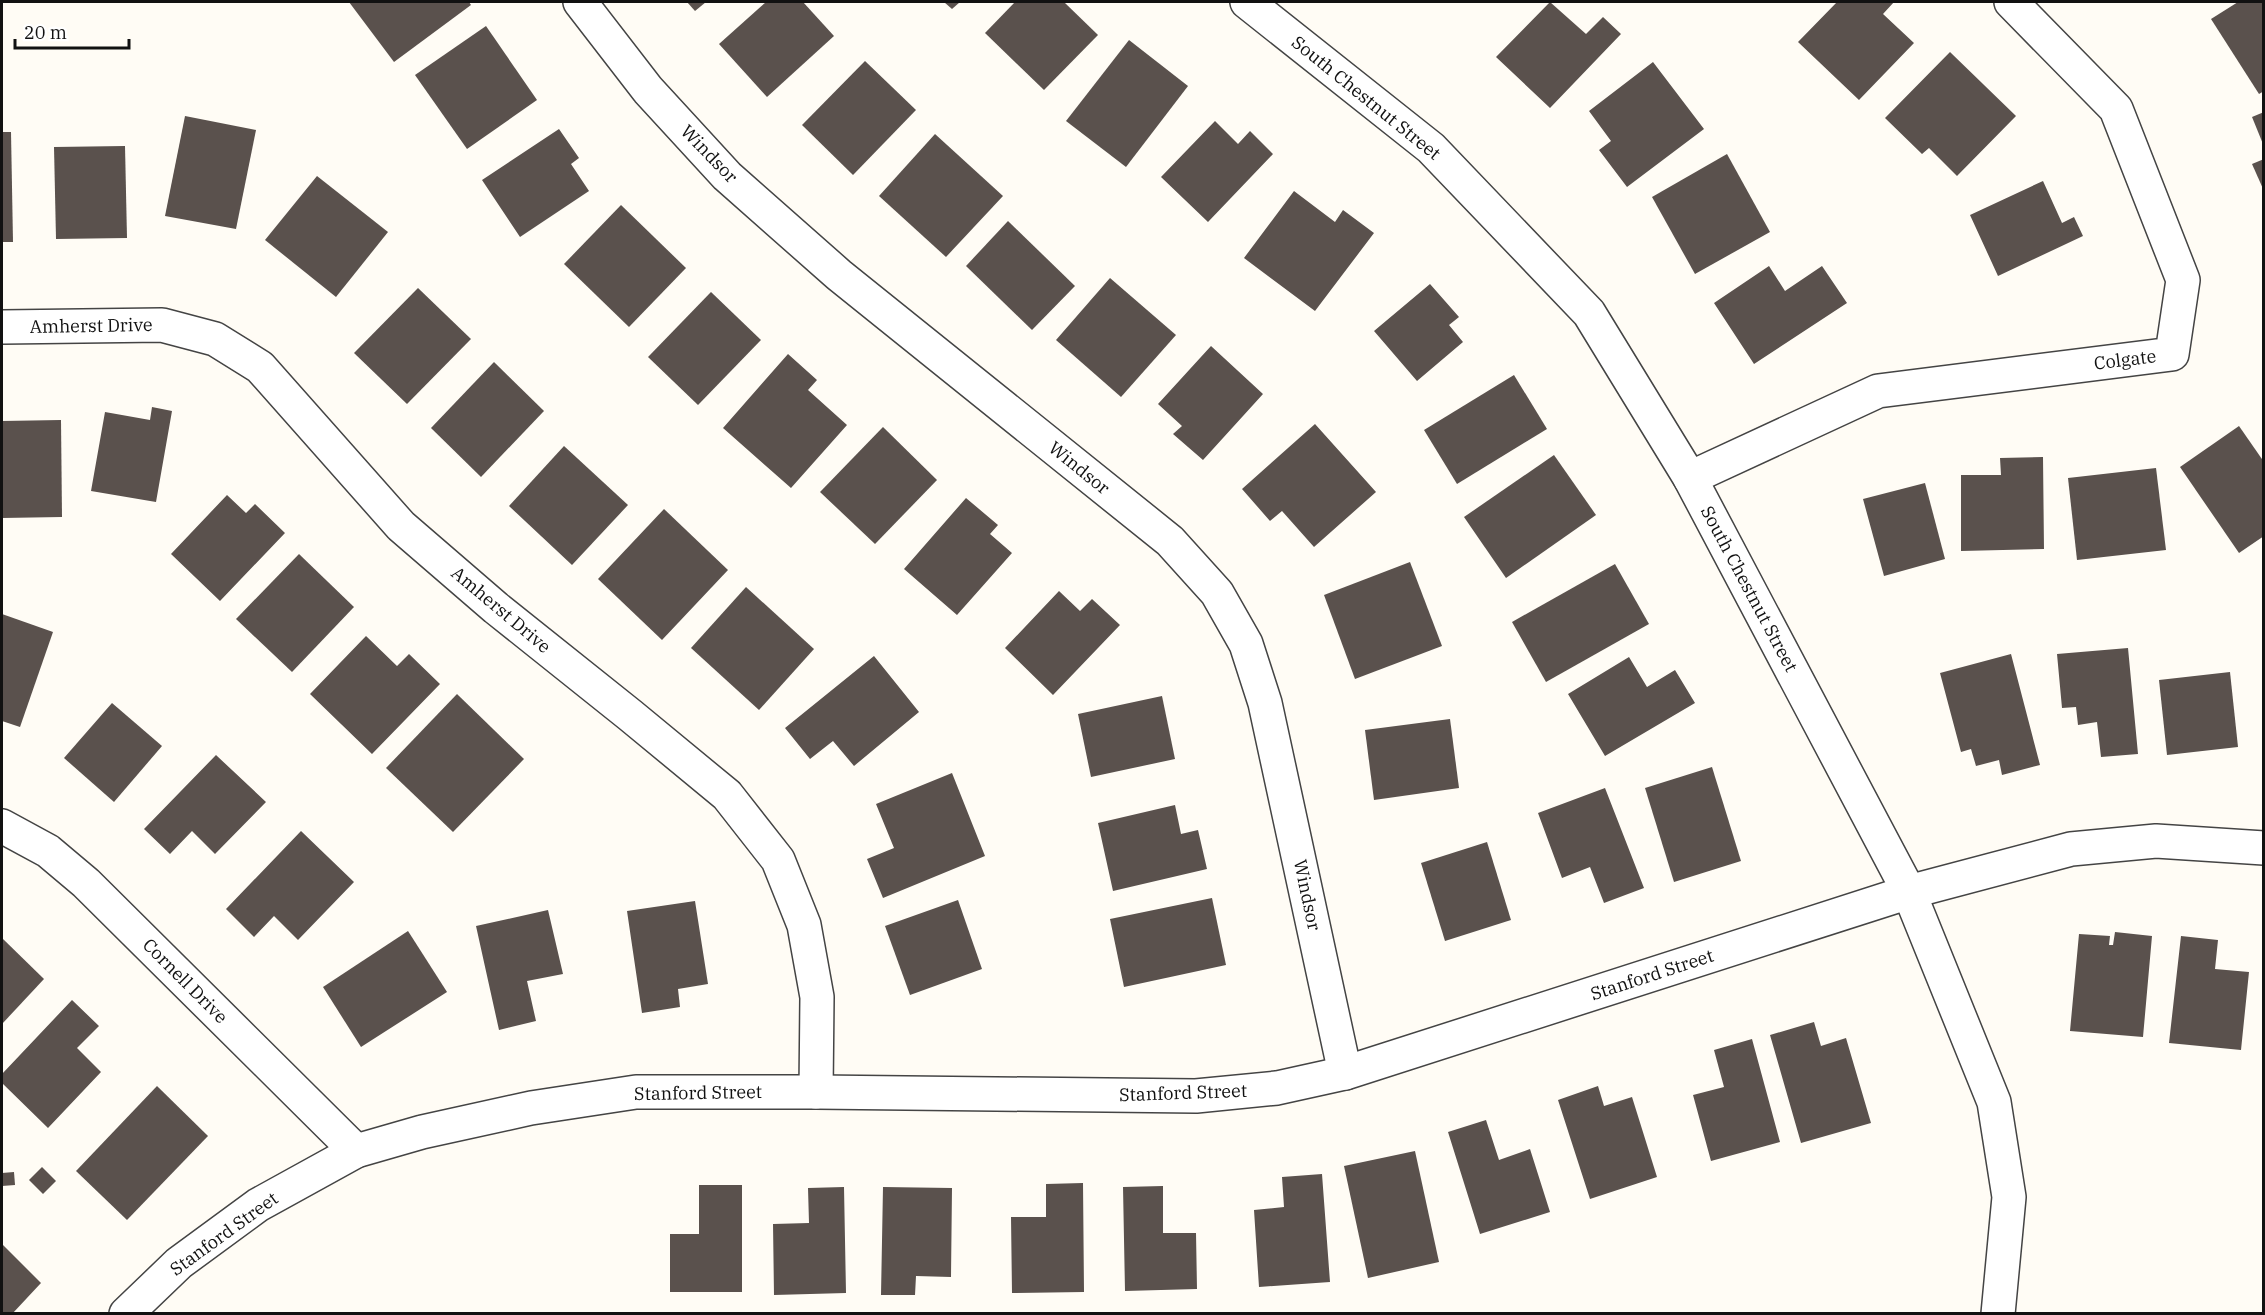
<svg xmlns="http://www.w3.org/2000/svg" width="2265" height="1315" font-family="'IBM Plex Serif',serif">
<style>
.building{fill:#5a514d}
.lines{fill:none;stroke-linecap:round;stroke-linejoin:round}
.minor-casing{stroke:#444;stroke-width:36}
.minor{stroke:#fff;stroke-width:33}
.labels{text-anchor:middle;stroke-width:6;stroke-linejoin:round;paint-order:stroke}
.street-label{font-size:18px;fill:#111;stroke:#fff}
</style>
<rect width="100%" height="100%" fill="#fffcf5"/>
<!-- building -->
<g class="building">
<polygon points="349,2 469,2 471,5 394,62"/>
<polygon points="687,2 706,2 695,11"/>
<polygon points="766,2 803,2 834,36 767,97 719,44"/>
<polygon points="944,2 960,2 952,9"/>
<polygon points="1015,2 1064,2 1098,35 1044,90 985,33"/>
<polygon points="1550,2 1586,34 1603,17 1621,34 1550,108 1496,57"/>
<polygon points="1837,2 1894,2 1883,14 1914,43 1859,100 1798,42"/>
<polygon points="2238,2 2264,2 2264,91 2259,94 2211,19"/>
<polygon points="486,26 537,100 467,149 415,75"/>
<polygon points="1129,40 1188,86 1126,167 1066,121"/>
<polygon points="1950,52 2016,116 1957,176 1929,148 1922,154 1885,118"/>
<polygon points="865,61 916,110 853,175 802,125"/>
<polygon points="1653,62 1704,129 1627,187 1599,150 1611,141 1589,111"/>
<polygon points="2264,112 2264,144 2263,144 2252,117"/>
<polygon points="185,116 256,130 236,229 165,216"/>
<polygon points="1215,121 1238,144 1250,131 1273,154 1208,222 1161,177"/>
<polygon points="559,129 579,158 571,164 589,191 520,237 482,180"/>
<polygon points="2,132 11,132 13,242 2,242"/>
<polygon points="935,134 1003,196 946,257 879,196"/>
<polygon points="125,146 127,238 56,239 54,147"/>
<polygon points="1727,154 1770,232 1695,274 1652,197"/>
<polygon points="2264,159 2264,191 2252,164"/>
<polygon points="317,176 388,232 336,297 265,240"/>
<polygon points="2043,181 2062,223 2074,217 2083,236 1998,276 1970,215"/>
<polygon points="1294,191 1335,222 1343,210 1374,233 1315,311 1244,258"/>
<polygon points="621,205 686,268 629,327 564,264"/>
<polygon points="1008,221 1075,286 1032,330 966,266"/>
<polygon points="1769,266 1785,291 1822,266 1847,303 1754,364 1714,303"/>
<polygon points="1110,278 1176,335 1121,397 1056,340"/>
<polygon points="1430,284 1459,317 1449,325 1463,342 1417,381 1374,331"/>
<polygon points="418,288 471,339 407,404 354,353"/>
<polygon points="711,292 761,340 698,405 648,357"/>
<polygon points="1211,346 1263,394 1203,460 1173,434 1182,426 1158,404"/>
<polygon points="788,354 817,380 808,390 847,425 791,488 723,428"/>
<polygon points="494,362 544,411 481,477 431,428"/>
<polygon points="1514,375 1547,429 1457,484 1424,430"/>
<polygon points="152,407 172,411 156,502 91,491 105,412 150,420"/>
<polygon points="61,420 62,517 2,518 2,421"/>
<polygon points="1315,424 1376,492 1314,547 1282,511 1270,521 1242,489"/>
<polygon points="2239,426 2264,462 2264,536 2239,553 2180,467"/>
<polygon points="883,427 937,480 875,544 820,492"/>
<polygon points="564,446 628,505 572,565 509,506"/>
<polygon points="1554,455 1596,515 1506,578 1464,517"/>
<polygon points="2043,457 2044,549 1961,551 1961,475 2001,475 2000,458"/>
<polygon points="2156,468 2166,550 2077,560 2068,478"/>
<polygon points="1925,483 1945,559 1884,576 1863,499"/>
<polygon points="227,495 246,513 255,504 285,533 220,601 171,554"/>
<polygon points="966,498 998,525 990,534 1012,553 957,615 904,569"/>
<polygon points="664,509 728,570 662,640 598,579"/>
<polygon points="299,554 354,607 292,672 236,619"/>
<polygon points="1410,562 1442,646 1355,679 1324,595"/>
<polygon points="1615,564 1649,624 1546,682 1512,622"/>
<polygon points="746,587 814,649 759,710 691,648"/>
<polygon points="1059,591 1080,611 1092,599 1120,625 1053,695 1005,648"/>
<polygon points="2,614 53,632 20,727 2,721"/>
<polygon points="366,636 397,666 409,654 440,684 372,754 310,694"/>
<polygon points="2128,648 2138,754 2101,757 2097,722 2078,725 2076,707 2062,708 2057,654"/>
<polygon points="2011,654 2040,765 2002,775 1999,760 1976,766 1971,749 1961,752 1940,673"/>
<polygon points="874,656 919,712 854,766 833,741 810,759 785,728"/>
<polygon points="1629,657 1647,687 1675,670 1695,703 1605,756 1568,694"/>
<polygon points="2230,672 2238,747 2167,755 2159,680"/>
<polygon points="457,694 524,759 453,832 386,768"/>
<polygon points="1162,696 1175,759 1091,777 1078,714"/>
<polygon points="112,703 162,746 114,802 64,758"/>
<polygon points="1450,719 1459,788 1374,800 1365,730"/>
<polygon points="216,755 266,802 215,854 192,831 170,854 144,829"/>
<polygon points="1712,767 1741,861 1674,882 1645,788"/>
<polygon points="952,773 985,856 883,898 867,859 894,848 876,804"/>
<polygon points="1605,788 1644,888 1604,903 1590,867 1562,878 1538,813"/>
<polygon points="1175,805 1181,834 1198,830 1207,869 1113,891 1098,823"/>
<polygon points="301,831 354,882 298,940 274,916 254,937 226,909"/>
<polygon points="1487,842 1511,920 1445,941 1421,863"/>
<polygon points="1212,898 1226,965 1124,987 1110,919"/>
<polygon points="958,900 982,969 910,995 885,926"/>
<polygon points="695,901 708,984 678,989 680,1007 642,1013 627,911"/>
<polygon points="548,910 563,974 527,981 536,1021 499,1030 476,926"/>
<polygon points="408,931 447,992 361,1047 323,987"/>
<polygon points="2115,932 2152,936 2143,1037 2070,1031 2079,934 2110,936 2109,945 2113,945"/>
<polygon points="2181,936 2218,940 2215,969 2249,972 2241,1050 2169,1043"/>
<polygon points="2,938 44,979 2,1024"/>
<polygon points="72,1000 99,1026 77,1048 101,1072 48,1128 2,1083 2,1074"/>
<polygon points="1814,1022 1821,1046 1846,1038 1871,1123 1801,1143 1770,1035"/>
<polygon points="1752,1039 1780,1142 1711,1161 1693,1095 1724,1087 1714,1050"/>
<polygon points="157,1086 208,1136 127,1220 76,1171"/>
<polygon points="1598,1086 1604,1106 1632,1097 1657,1177 1590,1199 1558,1100"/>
<polygon points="1486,1120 1499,1160 1530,1149 1550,1212 1480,1234 1448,1132"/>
<polygon points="1415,1151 1439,1262 1368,1278 1344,1166"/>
<polygon points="42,1167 56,1181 43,1194 29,1180"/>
<polygon points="14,1172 15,1185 2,1186 2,1173"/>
<polygon points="1322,1174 1330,1282 1259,1287 1254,1210 1284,1207 1282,1177"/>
<polygon points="1083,1183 1084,1292 1012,1293 1011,1217 1046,1217 1046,1184"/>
<polygon points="699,1185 742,1185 742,1292 670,1292 670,1234 699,1234"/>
<polygon points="1163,1186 1163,1233 1196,1233 1197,1289 1125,1291 1123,1187"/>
<polygon points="844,1187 846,1293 774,1295 773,1224 809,1223 808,1188"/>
<polygon points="883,1187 952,1188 951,1277 916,1276 915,1295 881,1295"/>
<polygon points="2,1244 41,1283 12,1314 2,1314"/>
</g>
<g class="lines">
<!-- minor casing -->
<g class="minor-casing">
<g id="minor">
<polyline points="580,2 648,90 727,176 839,275 1170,541 1217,593 1246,644 1265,703 1345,1073"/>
<polyline points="1247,2 1431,148 1589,313 1690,478 1909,892 1994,1102 2009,1197 1998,1314"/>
<polyline points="2,327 162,325 215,339 260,367 401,526 496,608 630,715 727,795 778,860 804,925 817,997 816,1092"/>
<polyline points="1690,478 1878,391 2172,354 2183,280 2116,109 2011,2"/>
<polyline points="2,826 48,851 86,883 356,1151"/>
<polyline points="126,1314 179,1263 258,1205 356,1151 422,1132 531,1108 636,1092 816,1092 1196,1096 1277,1088 1345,1073 1909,892 2071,849 2156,841 2264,848"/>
</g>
</g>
<!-- minor -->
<use href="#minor" class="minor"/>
</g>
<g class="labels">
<!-- street labels -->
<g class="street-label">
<text transform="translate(1366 98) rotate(39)" y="6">South Chestnut Street</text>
<text transform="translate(709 154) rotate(46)" y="6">Windsor</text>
<text transform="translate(91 326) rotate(-1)" y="6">Amherst Drive</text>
<text transform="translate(2125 360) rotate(-7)" y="6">Colgate</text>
<text transform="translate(1079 468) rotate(39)" y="6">Windsor</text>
<text transform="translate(1749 589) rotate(62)" y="6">South Chestnut Street</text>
<text transform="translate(501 610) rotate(40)" y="6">Amherst Drive</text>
<text transform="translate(1307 895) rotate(78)" y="6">Windsor</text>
<text transform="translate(1652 975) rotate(-18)" y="6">Stanford Street</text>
<text transform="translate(185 981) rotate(45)" y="6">Cornell Drive</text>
<text transform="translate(698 1093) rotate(-1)" y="6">Stanford Street</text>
<text transform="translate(1183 1093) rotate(-2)" y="6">Stanford Street</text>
<text transform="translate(224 1234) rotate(-36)" y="6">Stanford Street</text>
</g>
</g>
<!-- border -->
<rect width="2265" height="1315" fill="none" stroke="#111111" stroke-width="6"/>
<!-- scale -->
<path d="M15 39v9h114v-9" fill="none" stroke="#111111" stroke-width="3"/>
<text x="24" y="39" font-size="18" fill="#111111" stroke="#ffffff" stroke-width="4.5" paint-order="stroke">20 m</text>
</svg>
